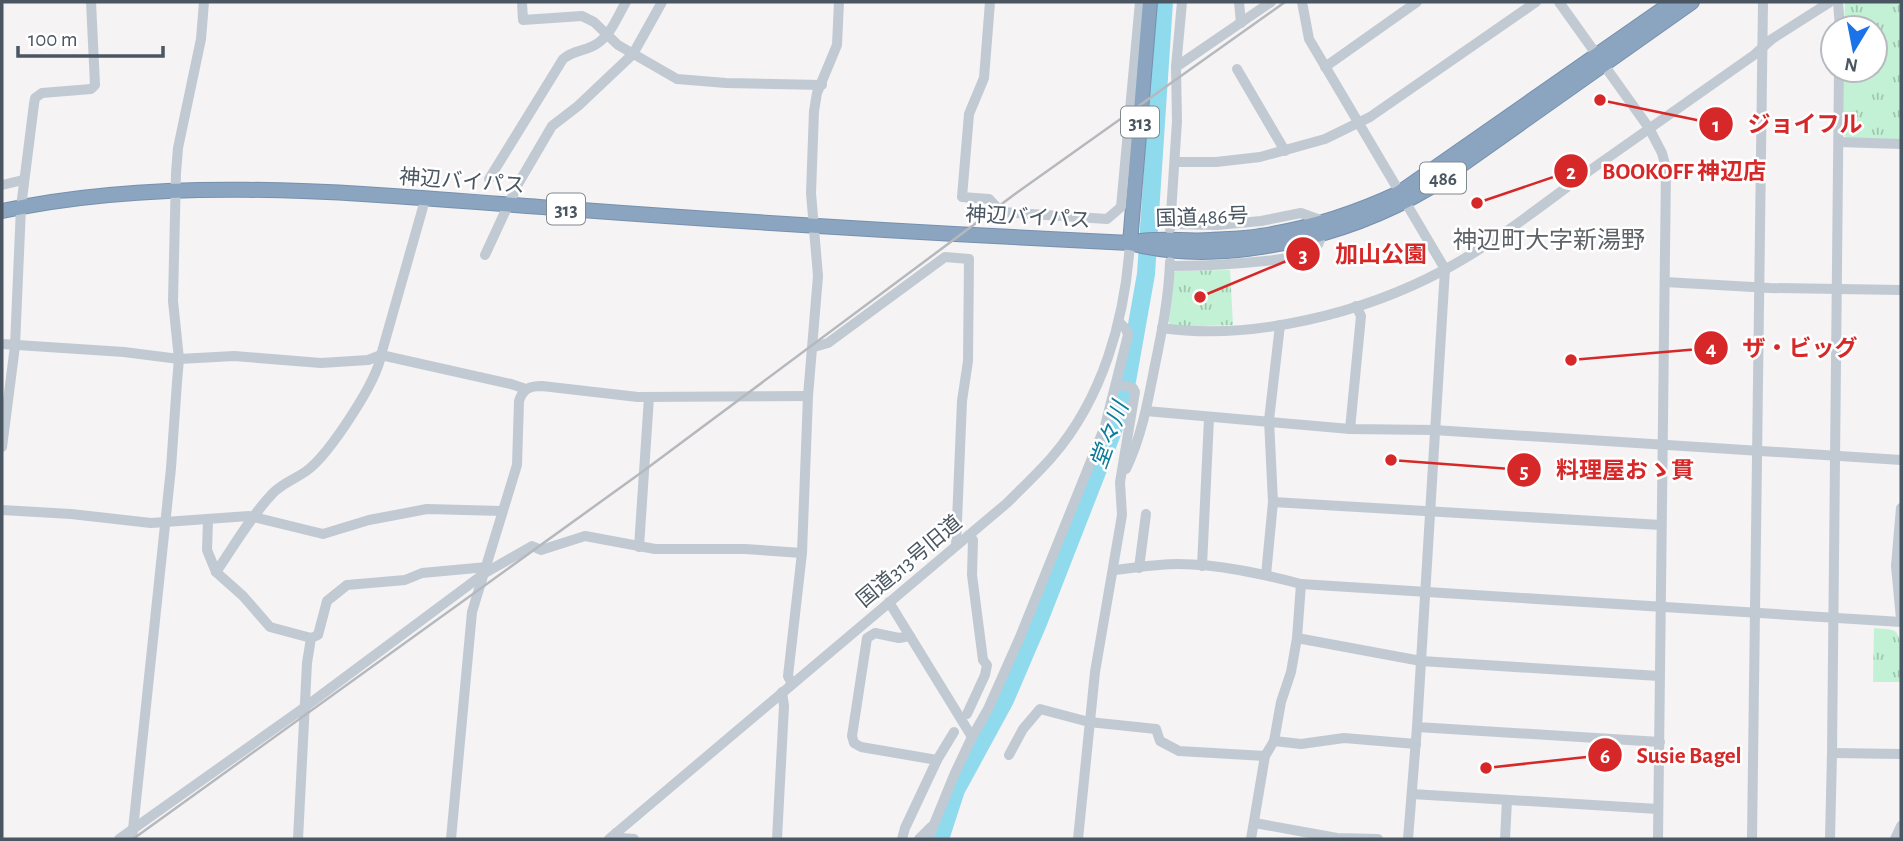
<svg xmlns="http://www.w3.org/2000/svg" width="1903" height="841" font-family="'Alegreya Sans','Noto Sans JP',sans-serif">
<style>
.park{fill:url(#park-tufts)}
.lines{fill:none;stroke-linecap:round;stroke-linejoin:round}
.river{stroke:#90daee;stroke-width:18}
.highway-casing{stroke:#7690ad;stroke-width:16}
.minor{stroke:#c1cad2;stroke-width:10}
.highway{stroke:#8ba5c1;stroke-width:14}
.rail{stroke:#b5b8bd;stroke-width:2.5}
.labels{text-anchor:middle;stroke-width:5;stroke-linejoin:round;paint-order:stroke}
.shield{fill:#fff;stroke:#808990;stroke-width:2}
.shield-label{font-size:19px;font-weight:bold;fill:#4a5661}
.street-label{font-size:21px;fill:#4a5661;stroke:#fff}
.water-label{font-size:23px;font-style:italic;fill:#0c7c9b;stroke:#fff}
.quarter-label{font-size:24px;fill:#5f6368;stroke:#fff}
.leader{fill:none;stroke:#d62828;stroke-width:2.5}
.callout-dot{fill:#d62828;stroke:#fff;stroke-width:2.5}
.mark-label{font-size:21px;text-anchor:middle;font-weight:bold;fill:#fff}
.callout-label{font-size:23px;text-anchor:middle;font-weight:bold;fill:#d62828;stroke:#fff;stroke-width:5;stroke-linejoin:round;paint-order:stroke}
</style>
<defs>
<pattern id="park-tufts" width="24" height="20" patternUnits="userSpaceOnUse" patternTransform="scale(1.75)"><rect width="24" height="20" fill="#c3f1d5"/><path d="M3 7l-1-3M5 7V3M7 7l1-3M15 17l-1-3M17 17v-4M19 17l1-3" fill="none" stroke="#a0c6b0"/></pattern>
</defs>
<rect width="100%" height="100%" fill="#f5f3f3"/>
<!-- park -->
<g class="park">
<polygon points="1845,2 1901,2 1901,140 1849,140 1843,134 1844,70 1875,70 1875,28 1844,28"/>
<polygon points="1230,270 1233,325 1173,327 1166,319 1171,275 1176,271"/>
<path d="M1874,628C1880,629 1891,628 1896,632C1903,641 1901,669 1901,682H1873Z"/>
</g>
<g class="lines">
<!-- river -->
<polyline class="river" points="940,839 956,790 1005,700 1038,623 1111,436 1124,398 1146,274 1164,2"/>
<!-- highway casing -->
<g class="highway-casing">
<g id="highway">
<path d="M2,211C182,172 385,196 568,209C756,223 943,234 1130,243C1223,268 1348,236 1429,188L1692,2"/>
<path d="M1135,242C1161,237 1185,242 1211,240C1227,239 1244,239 1260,236C1307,229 1356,213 1399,193L1673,2"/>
<polyline points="1130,243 1150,2"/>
</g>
</g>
<!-- minor -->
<g class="minor">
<polyline points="522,2 523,20 582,16 594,22 618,45 677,79 726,83 822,85"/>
<polyline points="990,2 984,78 969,114 962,197 989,199 1001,212 1107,219 1121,207 1140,2"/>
<polyline points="1239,2 1241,23"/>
<polyline points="1302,2 1309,39 1445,269 1417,727 1660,742"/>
<polyline points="1559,2 1649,128 1662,153 1666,168 1658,839"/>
<polyline points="1838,2 1840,28"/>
<polyline points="1176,67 1271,2"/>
<polyline points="1325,67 1417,2"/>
<polyline points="1237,69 1285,151"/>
<polyline points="1839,142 1901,144"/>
<polyline points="1175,162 1216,162 1260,157 1325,139 1370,117 1536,2"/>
<path d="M489,179L563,59C574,50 581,52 593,46C610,38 617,17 626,2"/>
<polyline points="2,185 23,180"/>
<polyline points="1169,224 1217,225 1261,221 1301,213 1323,221"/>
<polyline points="1170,229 1177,121 1176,67 1182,2"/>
<polyline points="485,255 518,184 552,126 578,106 633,54 662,2"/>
<path d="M1170,266C1195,266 1299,263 1315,249C1319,245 1320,239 1322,234"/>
<polyline points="1665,282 1770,288 1901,290"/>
<path d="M1162,328C1253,341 1364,313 1444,270C1495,243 1542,205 1589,171C1644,132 1699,94 1754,55L1772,39L1830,2"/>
<polyline points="2,344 124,352 179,359 234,356 321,363 368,360 381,355 511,384 526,389"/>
<polyline points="814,347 828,343 945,257 969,259 968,361 962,401 956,545"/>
<polyline points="1146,411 1350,429 1434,430 1901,460"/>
<polyline points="1350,429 1361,316 1356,306"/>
<polyline points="2,447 15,346 21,207 34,104 35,98 42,93 91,89 95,85 91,2"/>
<path d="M1126,469C1142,436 1148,400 1155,365C1162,331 1169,296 1170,262"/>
<polyline points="1273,502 1661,525"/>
<polyline points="1901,508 1896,566 1901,619"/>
<polyline points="2,510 71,514 151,523 249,516 323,534 369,520 427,509 502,511"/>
<polyline points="208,521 207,550 216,572 243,596 270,627 311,638 307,663 298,839"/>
<polyline points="639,547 649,397"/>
<polyline points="1202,566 1209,418"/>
<polyline points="1139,568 1146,514"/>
<path d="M1113,570C1134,568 1156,564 1178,564C1219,564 1262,574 1301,584L1901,622"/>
<path d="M216,572C234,546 251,516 273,493C284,482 298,478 309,469C330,452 377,382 381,355L425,200"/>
<polyline points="1266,575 1273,502 1269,420 1280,325"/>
<polyline points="889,602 972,737"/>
<polyline points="910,636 899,638 875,633 867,638 852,736 854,743 861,747 937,760"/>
<polyline points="311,638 318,635 327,601 347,585 405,580 422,573 487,567"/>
<polyline points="1297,638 1421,661 1659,676"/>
<polyline points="792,684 788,676 802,553 808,396 818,276 811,193 814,111 817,93 837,45 839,2"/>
<polyline points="967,714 985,675 987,665 983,660 972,575 973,540 969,535"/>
<polyline points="1274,741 1301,744 1344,738 1416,744"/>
<polyline points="1832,753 1901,754"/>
<polyline points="1009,755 1023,729 1040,709 1089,722 1156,729 1160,741 1179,751 1265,756"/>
<polyline points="1412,794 1658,809"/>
<polyline points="1255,823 1337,838 1378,839"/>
<polyline points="616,833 621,838 634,839"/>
<polyline points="119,839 305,707 485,573 532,546 541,550 585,536 655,549 745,549 802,553"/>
<polyline points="132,839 171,468 177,382 179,359 173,301 176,173 178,148 201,39 204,2"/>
<path d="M451,839L472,612L517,465L519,401C523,389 529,386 542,386L638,397L808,396"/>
<path d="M609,839L1007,503C1022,488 1038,473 1052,457C1103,398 1125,319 1130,243"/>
<polyline points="777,839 784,706 782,692"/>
<polyline points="902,839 905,828 937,760 954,732"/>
<polyline points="919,839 931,827"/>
<polyline points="928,839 955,773 972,737 988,709 1020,637 1105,426 1128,335 1126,329 1119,322"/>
<polyline points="1078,839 1095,672 1122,515 1120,482 1135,392 1133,388 1116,384"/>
<polyline points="1251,839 1265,756 1274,741 1281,702 1291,672 1297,638 1301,584"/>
<polyline points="1408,839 1417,727"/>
<polyline points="1505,839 1507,800"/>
<polyline points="1752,839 1763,2"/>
<polyline points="1830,839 1832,753 1839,70"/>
<polyline points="1895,839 1901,826"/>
</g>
<!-- highway -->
<use href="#highway" class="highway"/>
<!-- rail -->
<polyline class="rail" points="133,839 642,472 1015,194 1285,2"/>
</g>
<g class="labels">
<!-- shield labels -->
<g class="shield">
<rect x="1121" y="106.5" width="38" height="31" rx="5"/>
<rect x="1420" y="162.5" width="46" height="31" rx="5"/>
<rect x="547" y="193.5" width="38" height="31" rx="5"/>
</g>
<g class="shield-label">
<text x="1140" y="129">313</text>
<text x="1443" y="185">486</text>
<text x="566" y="216">313</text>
</g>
<!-- street labels -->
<g class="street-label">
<text transform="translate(462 181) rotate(4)" y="7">神辺バイパス</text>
<text transform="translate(1028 217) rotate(3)" y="7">神辺バイパス</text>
<text transform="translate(1202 217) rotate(-2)" y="7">国道486号</text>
<text transform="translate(909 561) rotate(-40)" y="7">国道313号旧道</text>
</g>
<!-- water labels -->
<g class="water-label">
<text transform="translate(1109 435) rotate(-70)" y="8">堂々川</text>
</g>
<!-- quarter labels -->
<g class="quarter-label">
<text x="1549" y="248">神辺町大字新湯野</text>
</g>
</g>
<!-- callouts -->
<path class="leader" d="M1600 100L1716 124M1477 203L1571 171M1200 297L1303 254M1571 360L1711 348M1391 460L1524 470M1486 768L1605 755"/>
<g class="callout-dot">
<circle cx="1600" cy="100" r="7"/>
<circle cx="1477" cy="203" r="7"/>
<circle cx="1200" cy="297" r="7"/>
<circle cx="1571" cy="360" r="7"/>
<circle cx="1391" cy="460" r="7"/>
<circle cx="1486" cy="768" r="7"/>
<circle cx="1716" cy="124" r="18"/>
<circle cx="1571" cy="171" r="18"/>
<circle cx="1303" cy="254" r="18"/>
<circle cx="1711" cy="348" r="18"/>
<circle cx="1524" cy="470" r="18"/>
<circle cx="1605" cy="755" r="18"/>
</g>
<g class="mark-label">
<text x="1716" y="132">1</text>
<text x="1571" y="179">2</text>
<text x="1303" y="262">3</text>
<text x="1711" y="355">4</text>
<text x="1524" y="478">5</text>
<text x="1605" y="763">6</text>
</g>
<g class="callout-label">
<text x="1805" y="132">ジョイフル</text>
<text x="1684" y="179">BOOKOFF 神辺店</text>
<text x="1381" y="262">加山公園</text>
<text x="1800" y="356">ザ・ビッグ</text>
<text x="1625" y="478">料理屋おゝ貫</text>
<text x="1689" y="763">Susie Bagel</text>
</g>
<!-- border -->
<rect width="1903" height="841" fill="none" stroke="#4a5661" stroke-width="7"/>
<!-- north arrow -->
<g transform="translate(1854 49) rotate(190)"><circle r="33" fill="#ffffff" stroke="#b7bbc0" stroke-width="2"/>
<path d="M0-5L12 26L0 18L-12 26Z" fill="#1a73e8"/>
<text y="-10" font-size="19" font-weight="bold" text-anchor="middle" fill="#4a5661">N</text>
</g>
<!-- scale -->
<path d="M18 46v10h145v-10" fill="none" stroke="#4a5661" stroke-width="3.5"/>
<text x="28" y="46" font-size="21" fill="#4a5661" stroke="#ffffff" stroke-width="5" paint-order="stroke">100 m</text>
</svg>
